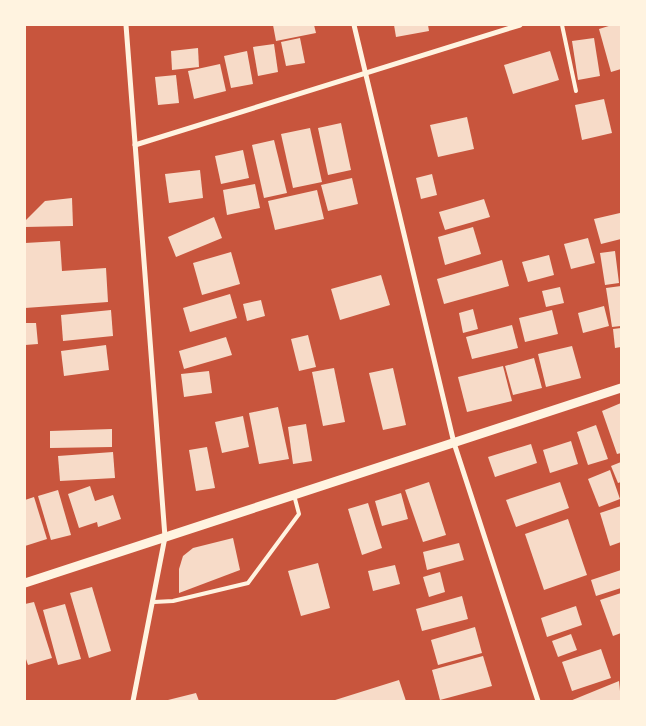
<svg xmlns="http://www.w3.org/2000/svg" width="646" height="726" font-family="Literata,serif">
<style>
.building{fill:#f7dbc8}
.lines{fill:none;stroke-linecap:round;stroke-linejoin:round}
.service{stroke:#fff3e0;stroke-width:4}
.minor{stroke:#fff3e0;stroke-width:5}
.tertiary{stroke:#fff3e0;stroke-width:9}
</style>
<rect width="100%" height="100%" fill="#c8553d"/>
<!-- building -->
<g class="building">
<polygon points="273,25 314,25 316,33 276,41"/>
<polygon points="394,25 428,25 429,31 396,37"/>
<polygon points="612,25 621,25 621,69 611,72 599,29"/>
<polygon points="300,38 305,63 286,66 281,42"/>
<polygon points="594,38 600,76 578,80 572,41"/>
<polygon points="274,44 278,72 258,76 253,47"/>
<polygon points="198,48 199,67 172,70 171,51"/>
<polygon points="247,51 253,84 231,88 224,56"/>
<polygon points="550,51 559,80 513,94 504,65"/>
<polygon points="220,64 226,91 194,99 188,71"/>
<polygon points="176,75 179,103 158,105 155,77"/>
<polygon points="604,99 612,133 582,140 575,105"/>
<polygon points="467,117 474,149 438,157 430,125"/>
<polygon points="341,123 351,170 328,175 318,128"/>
<polygon points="310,128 322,182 293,188 281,134"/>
<polygon points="274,140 287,193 264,198 252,145"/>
<polygon points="243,150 249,178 221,184 215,156"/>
<polygon points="200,170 203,198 169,203 165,174"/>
<polygon points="432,174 437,195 421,199 416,178"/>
<polygon points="352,178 358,204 328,211 321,185"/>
<polygon points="255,184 260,208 227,215 223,190"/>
<polygon points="317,190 324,219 275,230 268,201"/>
<polygon points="72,198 73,226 25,227 25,221 45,201"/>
<polygon points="484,199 490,217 445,230 439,212"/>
<polygon points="620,213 621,239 601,244 594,219"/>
<polygon points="214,217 222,238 176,257 168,237"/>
<polygon points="473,227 481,254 445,265 438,237"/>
<polygon points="588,238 595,263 571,269 564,244"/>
<polygon points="60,241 62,271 106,268 108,302 25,308 25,243"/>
<polygon points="615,251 619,283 605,285 600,253"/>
<polygon points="231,252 240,284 202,295 193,263"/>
<polygon points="549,255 554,275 528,282 522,262"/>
<polygon points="502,260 509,286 444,304 437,279"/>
<polygon points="381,275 390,305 340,320 331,289"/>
<polygon points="621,286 621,326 612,327 606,288"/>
<polygon points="560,287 564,303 546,307 542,291"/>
<polygon points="230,294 237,318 190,332 183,308"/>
<polygon points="261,300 265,316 247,321 243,304"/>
<polygon points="604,306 609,326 583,333 578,313"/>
<polygon points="473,309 478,329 463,333 459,313"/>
<polygon points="111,310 113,336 63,341 61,315"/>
<polygon points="552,310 558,334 525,342 519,318"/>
<polygon points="25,323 36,323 38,344 25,345"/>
<polygon points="512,325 518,348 472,359 466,337"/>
<polygon points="621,328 621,347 615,348 613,329"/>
<polygon points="308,335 316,367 299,371 291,339"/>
<polygon points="226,337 232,355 184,369 179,351"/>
<polygon points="106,345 109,370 64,376 61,351"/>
<polygon points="572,346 581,378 546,387 538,354"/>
<polygon points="534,358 542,388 513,395 505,366"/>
<polygon points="503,366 512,401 467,412 458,377"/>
<polygon points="334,368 345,422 323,426 312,372"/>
<polygon points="393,368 406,425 383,430 369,373"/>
<polygon points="209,371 212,393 184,397 181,374"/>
<polygon points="621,403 621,453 617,454 602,411"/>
<polygon points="278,407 289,459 259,464 249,413"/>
<polygon points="243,416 249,447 222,453 215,422"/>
<polygon points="306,424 312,461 293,464 288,427"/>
<polygon points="596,425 608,459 588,465 577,432"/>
<polygon points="112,429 112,447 50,448 50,431"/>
<polygon points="571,441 578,464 550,473 543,450"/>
<polygon points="531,444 537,463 495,477 488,457"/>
<polygon points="207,447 215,488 196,491 189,450"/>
<polygon points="113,452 115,478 60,481 58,456"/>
<polygon points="621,462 621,482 618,483 611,466"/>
<polygon points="610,470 620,499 599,507 588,479"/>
<polygon points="429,482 446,535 423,542 405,490"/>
<polygon points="560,482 569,508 516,527 506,500"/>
<polygon points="90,486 95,501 113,495 121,519 98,527 97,522 79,528 68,494"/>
<polygon points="58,490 71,535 51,540 38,496"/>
<polygon points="401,493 408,519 382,526 375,501"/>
<polygon points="34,497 47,539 25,546 25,500"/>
<polygon points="368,503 382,548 362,555 348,509"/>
<polygon points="621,506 621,542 610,546 600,513"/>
<polygon points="568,519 587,575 544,590 525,534"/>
<polygon points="233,538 240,570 179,593 179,569 183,556 193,548"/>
<polygon points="459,543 464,560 427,570 423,552"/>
<polygon points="318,563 330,608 301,616 288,571"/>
<polygon points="395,565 400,584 373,591 368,571"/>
<polygon points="621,570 621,588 596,596 591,580"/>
<polygon points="440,572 445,592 429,597 423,577"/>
<polygon points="92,587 111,651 89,658 70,593"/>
<polygon points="621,593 621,633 613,636 600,600"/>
<polygon points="462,596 468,619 422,631 416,609"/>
<polygon points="34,602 52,658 28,665 25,656 25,604"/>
<polygon points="65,604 81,659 58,665 43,610"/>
<polygon points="576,606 582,625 547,637 541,618"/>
<polygon points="475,627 482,653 438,665 431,640"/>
<polygon points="571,634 577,650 558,657 552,641"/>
<polygon points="601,649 611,678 572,691 562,662"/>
<polygon points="483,656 492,686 440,700 432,670"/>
<polygon points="399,680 406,701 332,701"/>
<polygon points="619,681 621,701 570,701"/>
<polygon points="196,693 199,701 168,701 168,700"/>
</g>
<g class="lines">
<!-- service -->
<g class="service">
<polyline points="562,25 576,91"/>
<polyline points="154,602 173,601 248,583 299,514 294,495"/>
</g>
<!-- minor -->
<g class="minor">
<polyline points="126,25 165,537 133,701"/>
<polyline points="354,25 454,443 538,701"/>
<polyline points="135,145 520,25"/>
</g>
<!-- tertiary -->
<polyline class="tertiary" points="25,583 621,388"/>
</g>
<!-- border -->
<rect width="646" height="726" fill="none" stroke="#fff3e0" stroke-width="52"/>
</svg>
